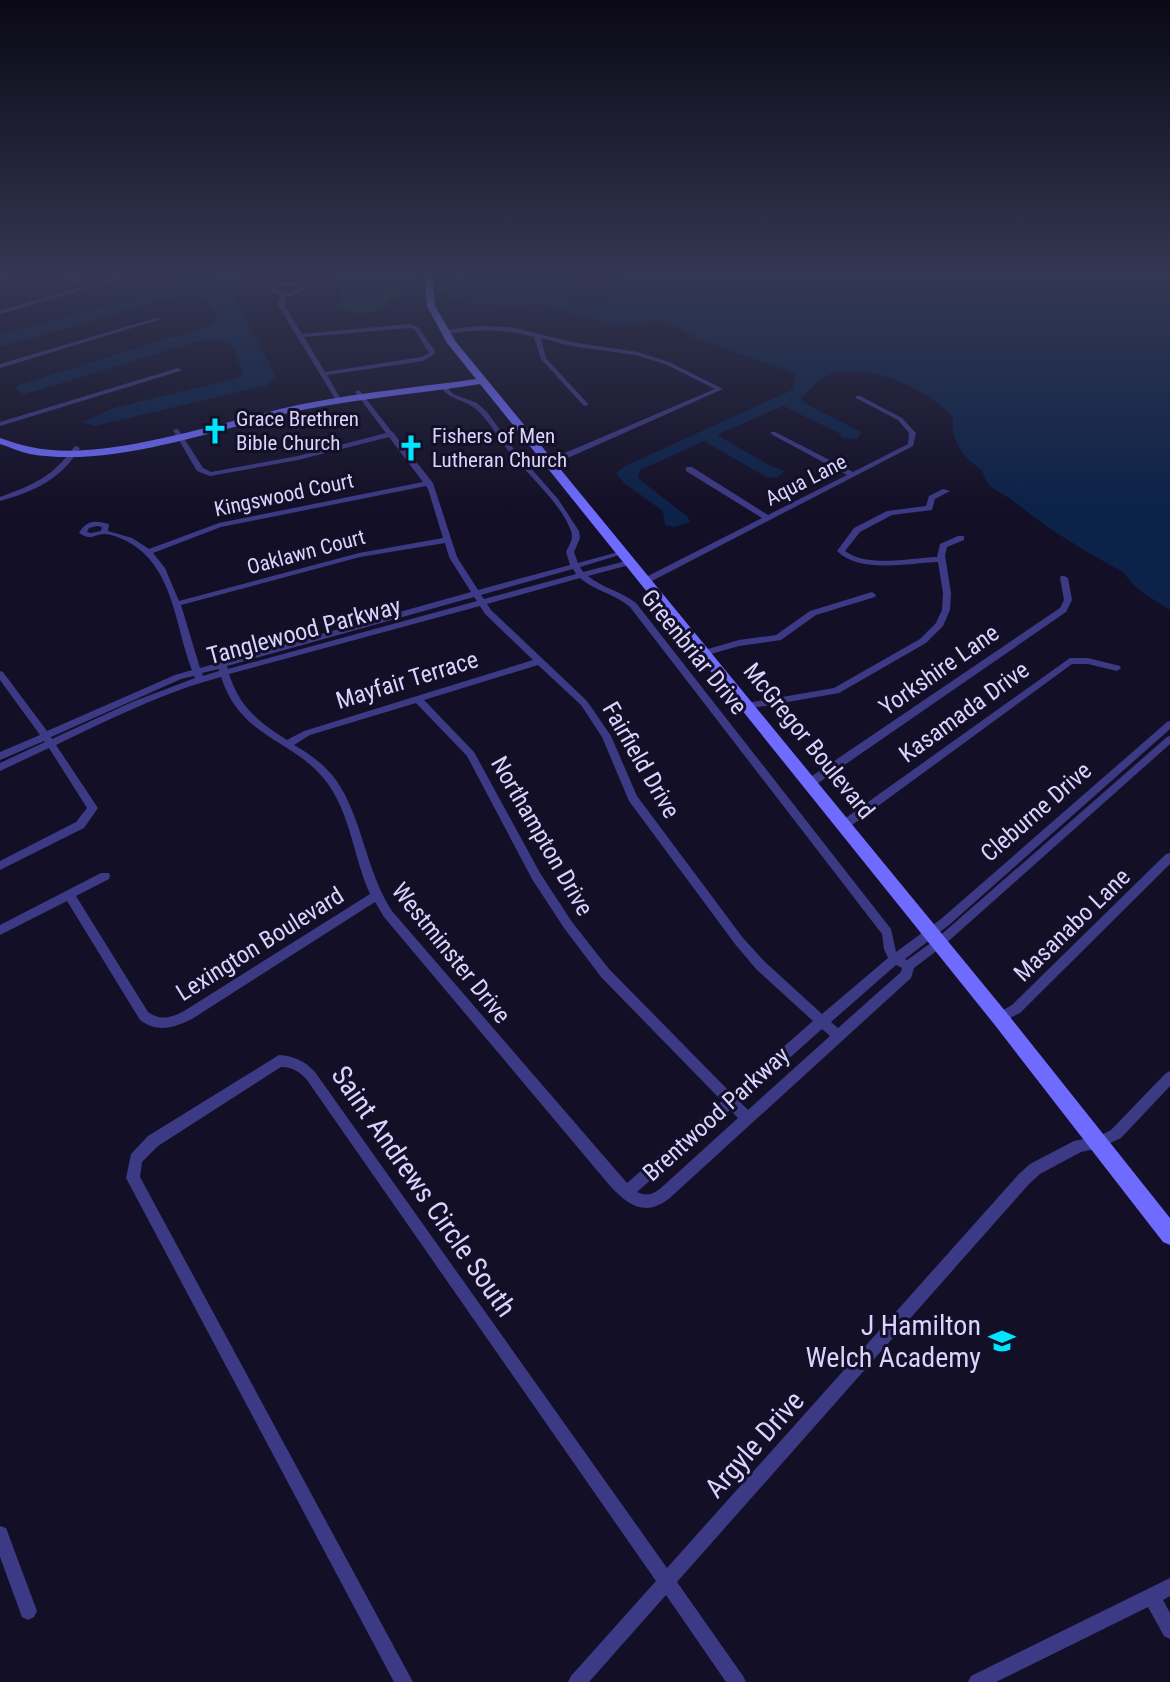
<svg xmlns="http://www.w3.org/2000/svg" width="1170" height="1682" font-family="'Roboto Condensed',sans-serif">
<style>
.green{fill:#12302f}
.water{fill:#0c2248}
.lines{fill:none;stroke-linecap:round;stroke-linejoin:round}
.street{fill:#3d3a85;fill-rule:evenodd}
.secondary{fill:#6f6bff;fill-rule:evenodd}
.labels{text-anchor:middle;stroke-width:6;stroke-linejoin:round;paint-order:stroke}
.far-poi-label{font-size:21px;fill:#d9d4ff;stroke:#130f26;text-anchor:start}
.far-street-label{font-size:21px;fill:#d9d4ff;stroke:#130f26}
.street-label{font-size:24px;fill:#d9d4ff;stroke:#130f26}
.near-street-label{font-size:28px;fill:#d9d4ff;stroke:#130f26}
.near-poi-label{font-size:28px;fill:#d9d4ff;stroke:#130f26;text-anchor:end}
</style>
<rect width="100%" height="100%" fill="#130f26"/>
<!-- green -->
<path class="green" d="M375,282L408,296L392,298C389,301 388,305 385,307C373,317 346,313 334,305L386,295L388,292L369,284Z"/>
<!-- water -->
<g class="water">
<polygon points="236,272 258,272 233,280 229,288 276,376 268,385 95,426 83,422 113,408 238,378 243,373 231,344 217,339 196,342 22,395 15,386 205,327 215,322 215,312 204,297 181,295 0,347 0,334"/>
<path d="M329,272H409L417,276L418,283H442L458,277L553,284L577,281L571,294L572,301L591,304L604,301L624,272H1170V610C1158,602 1144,595 1134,585C1128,580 1127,574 1119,570C1080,548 1050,531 1015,502C1000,490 988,492 982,470C964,458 950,441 953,418C929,388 858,356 821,379C814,384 808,392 801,398L802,402L861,432L858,439L842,438L839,433L783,406L717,435L769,465L785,471L776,478L766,477L704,441L640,470L638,478L688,517L690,522L674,527L665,525L663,511L624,483L616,473L625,466L792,390L796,374L698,339L664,321L614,325L537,303L519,306L460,302L443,293L415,296L402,293L379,280L366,284L386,292L384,295L341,303L339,278Z"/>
</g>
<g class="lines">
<!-- street -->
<g class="street">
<polygon points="13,272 23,272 0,280 0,276"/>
<polygon points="61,272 67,272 87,286 121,276 124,278 0,314 0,310 82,287"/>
<path d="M287,281L300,283L305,289L292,296H286L284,305L302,334L410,324L418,327L435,351V354L423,361L327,375L342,401L337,402L278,305L281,295L270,292L273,286ZM287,285L296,286L299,288L289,293L276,291L277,288ZM410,328L414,329L429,353L421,357L325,372L304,337Z"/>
<polygon points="156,318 161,319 0,368 0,364"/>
<path d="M478,326L512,327L571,342L638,352L669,362L723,389L552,465H546V461L715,389L665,364L635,355L571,346L541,338L546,358L589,405L584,406L541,359L534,337C501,328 477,330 444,334L441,332L444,330Z"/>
<polygon points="178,368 181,370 180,371 0,426 0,422"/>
<path d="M442,386H446L453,394L477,403L487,412L513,448L558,499L579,531L580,538L574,552L578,563L622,551L626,553L580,567L583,572L630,560H633V564L588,576C602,588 621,591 636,603L891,929L896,952L941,919L1167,722L1170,721V729L949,925L905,959L907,960L935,940L1167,737L1170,736V744L943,946L914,968L911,978L672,1196C648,1217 631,1208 611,1187L384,917L375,902L192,1019C174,1028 157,1033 140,1020L67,901L0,935V925L101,873H109L110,876L109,879L76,896L148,1012C160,1021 171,1018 184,1011L370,894C354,859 351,816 328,784C295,738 242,741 221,677C164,692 110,719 56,745L98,808L84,828L0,870V861L76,822L87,808L49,748L0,771V763L45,742L44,741L0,760V752L40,735L0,680V671L3,672L47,731L175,675L192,670C175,626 174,569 130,543C124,539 111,534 104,534C92,535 92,541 79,533C86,520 96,520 109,524L108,531L132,538L149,549L219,523L423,482L389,437L298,460L210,476L197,471L173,430L178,429L203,468L211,472L298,456L386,433L355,392L358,390L360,391L392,432L394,433L395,435L433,483L457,557L478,590L570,565L566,552C569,545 574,539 571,531C562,504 525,472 507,449C497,436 489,421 477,410C465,399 450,401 441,387ZM426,486L428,489L443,538L359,553L179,601L165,568L153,553L221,527ZM97,526L102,527L101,531L91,533L87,532L89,528ZM445,543L449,557L471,592L200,668L181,605L360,557ZM573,569L576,574L484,599L481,595ZM580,578C595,591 615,594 630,607L882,934L884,949L888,958L822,1014L764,961L743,938L637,796L611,736L587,701L491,610L487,604ZM474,597L477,601L228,669L227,666ZM480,606L485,614L533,660L304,731L287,740C259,722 240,708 229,674ZM538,665L581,705L602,737L629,801L735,944L756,969L813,1021L731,1093L609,969L572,922L540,873L474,752L424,700ZM219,669V671L203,676L202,673ZM194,676L195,678L132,702L52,739L51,737L181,679ZM416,703L467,756L532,879L564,928L601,977L722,1101L627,1183L392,911C365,869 363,819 336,780C325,765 310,754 294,745L310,735ZM896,965L902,968L901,972L838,1028L831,1022ZM822,1029L830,1036L748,1110L740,1102ZM730,1110L738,1118L662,1187C654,1194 647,1197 637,1192Z"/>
<polygon points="856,396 860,396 902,418 916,433 913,446 648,583 642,583 642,579 762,518 686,471 686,467 692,467 768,515 847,475 771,434 771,432 775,432 853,472 908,444 909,433 898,420 856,398"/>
<path d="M76,446L80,448C60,480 35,491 0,501V497C33,485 54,476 74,447Z"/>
<path d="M943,489L950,491L935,499L932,510L892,515L860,532L845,551C867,568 911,558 937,557L940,544L958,536H964V540L947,547L945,555L951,593L950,610L943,626L926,643L839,693L747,709L744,708L742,706L747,703L834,688L920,639L936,623L942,610L943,593L938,562C908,563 860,574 837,551L854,528L887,511L926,506L929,496Z"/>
<polygon points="1061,576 1064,576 1068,578 1072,600 1066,612 814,786 806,786 805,783 806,780 1060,608 1064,600 1060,578"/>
<polygon points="872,592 876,595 875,597 816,615 781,640 739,646 704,656 700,653 701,651 739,640 776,635 810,611"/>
<polygon points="1070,658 1088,658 1120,666 1121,668 1117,671 1088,664 1072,664 848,828 840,828 839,825 840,822"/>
<polygon points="1170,853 1170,864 1020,1013 1000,1023 996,1022 994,1018 996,1014 1012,1005 1166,854"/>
<path d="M279,1055C294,1056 305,1061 315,1072L667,1568L1019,1174L1030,1164L1074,1141L1099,1136L1111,1130L1166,1073L1170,1071V1086L1121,1138L1100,1148L1081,1152L1040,1174L1029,1184L677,1582L743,1676L746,1682H726L666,1595L589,1682H568L571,1676L656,1581L307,1080C299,1071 292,1067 281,1067L158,1146L142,1162L140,1177L413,1682H394L126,1178L131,1154L148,1136Z"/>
<polygon points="0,1526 6,1528 37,1611 34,1617 28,1620 22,1617 0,1557"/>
<polygon points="1170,1578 1170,1596 1163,1600 1170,1613 1170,1639 1164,1636 1148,1607 996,1682 968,1682 971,1676"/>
</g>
<!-- secondary -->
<path class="secondary" d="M424,272H432L435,306L456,342L1006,1012L1170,1218V1245L1163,1242L994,1024L480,384C423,393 364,398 307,409C224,426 115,469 30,454C20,452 10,447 0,444V438C10,441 20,445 31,447C106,464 230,418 308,403C363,392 420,387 476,379L447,343L427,306Z"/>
</g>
<!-- sky -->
<linearGradient id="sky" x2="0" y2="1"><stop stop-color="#0a0815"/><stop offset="0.54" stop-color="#333752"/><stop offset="1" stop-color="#333752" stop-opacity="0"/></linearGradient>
<rect width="1170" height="508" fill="url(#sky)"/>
<!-- icons -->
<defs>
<g id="church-bare" transform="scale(2.1)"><path d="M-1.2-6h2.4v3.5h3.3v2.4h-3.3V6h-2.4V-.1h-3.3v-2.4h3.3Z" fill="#00e5ff" stroke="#130f26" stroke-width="2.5" paint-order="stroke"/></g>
<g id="school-bare" transform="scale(2.1)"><path d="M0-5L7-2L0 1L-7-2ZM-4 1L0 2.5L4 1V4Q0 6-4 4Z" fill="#00e5ff" stroke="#130f26" stroke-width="2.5" paint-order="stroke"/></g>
</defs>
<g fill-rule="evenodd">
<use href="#church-bare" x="215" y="431"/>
<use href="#church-bare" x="411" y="448"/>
<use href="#school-bare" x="1002" y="1341"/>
</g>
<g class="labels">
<!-- far-poi labels -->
<g class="far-poi-label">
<text x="236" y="426">Grace Brethren<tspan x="236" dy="24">Bible Church</tspan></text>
<text x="432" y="443">Fishers of Men<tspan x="432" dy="24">Lutheran Church</tspan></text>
</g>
<!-- far-street labels -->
<g class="far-street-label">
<text transform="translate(806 480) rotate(-27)" y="7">Aqua Lane</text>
<text transform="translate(284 495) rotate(-12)" y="7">Kingswood Court</text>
<text transform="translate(306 552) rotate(-15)" y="7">Oaklawn Court</text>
</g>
<!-- street labels -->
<g class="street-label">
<text transform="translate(304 631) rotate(-15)" y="8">Tanglewood Parkway</text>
<text transform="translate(694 652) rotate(51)" y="8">Greenbriar Drive</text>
<text transform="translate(939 670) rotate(-35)" y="8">Yorkshire Lane</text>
<text transform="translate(407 680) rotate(-17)" y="8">Mayfair Terrace</text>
<text transform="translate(964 712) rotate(-36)" y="8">Kasamada Drive</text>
<text transform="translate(809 741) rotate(51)" y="8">McGregor Boulevard</text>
<text transform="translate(641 760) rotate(60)" y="8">Fairfield Drive</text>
<text transform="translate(1036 812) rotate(-41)" y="8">Cleburne Drive</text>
<text transform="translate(542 836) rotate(60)" y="8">Northampton Drive</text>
<text transform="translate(1072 925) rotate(-44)" y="8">Masanabo Lane</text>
<text transform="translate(260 944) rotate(-32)" y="8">Lexington Boulevard</text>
<text transform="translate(451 953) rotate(51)" y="8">Westminster Drive</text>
<text transform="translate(716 1114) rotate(-42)" y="8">Brentwood Parkway</text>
</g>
<!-- near-street labels -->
<g class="near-street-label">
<text transform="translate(424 1191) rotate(55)" y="10">Saint Andrews Circle South</text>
<text transform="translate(754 1444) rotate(-48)" y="10">Argyle Drive</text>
</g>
<!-- near-poi labels -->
<g class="near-poi-label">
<text x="981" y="1335">J Hamilton<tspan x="981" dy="32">Welch Academy</tspan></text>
</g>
</g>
</svg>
